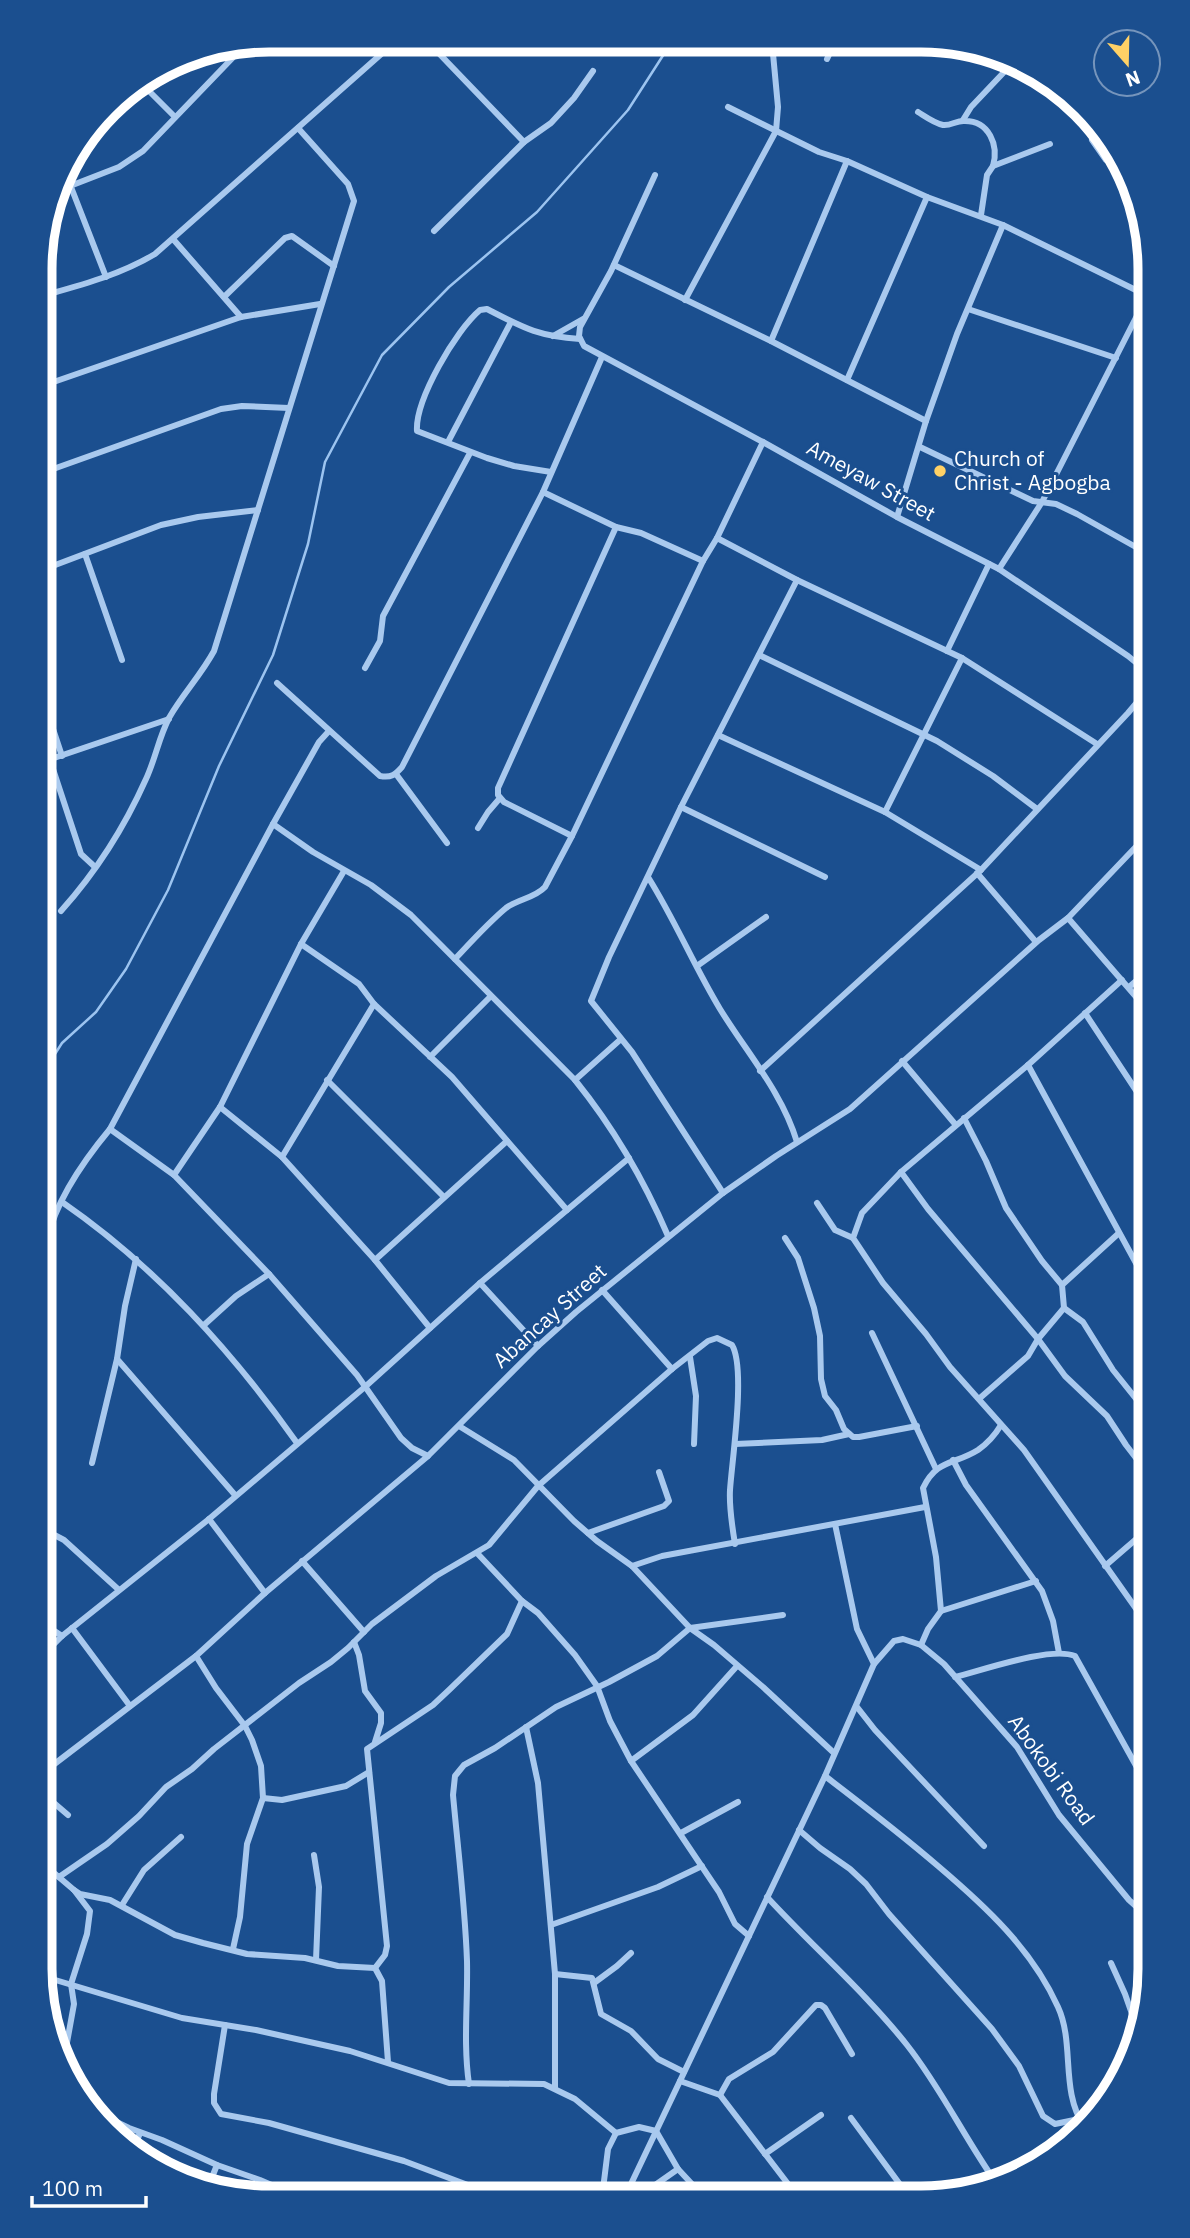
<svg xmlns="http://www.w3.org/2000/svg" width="1190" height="2238" font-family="'IBM Plex Sans',sans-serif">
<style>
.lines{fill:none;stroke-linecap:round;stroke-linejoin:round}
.stream{stroke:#9cc4f0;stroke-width:2.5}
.street{stroke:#a9c9ee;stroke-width:6}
.poi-dot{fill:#ffd166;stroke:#1b4f8f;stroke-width:2.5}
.labels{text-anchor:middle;stroke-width:6;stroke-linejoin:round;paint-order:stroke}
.poi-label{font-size:21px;fill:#fff;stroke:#1b4f8f;text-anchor:start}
.street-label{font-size:21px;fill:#fff;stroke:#1b4f8f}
.rim{fill:none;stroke:#fff;stroke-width:9}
</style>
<rect width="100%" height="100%" fill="#1b4f8f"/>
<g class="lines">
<!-- stream -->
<polyline class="stream" points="41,1076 62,1043 96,1012 126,969 168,890 219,766 273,655 308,544 325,462 382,355 449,287 537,212 628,110 671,43"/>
<!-- street -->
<g class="street">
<polyline points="427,41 524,142"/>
<polyline points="931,44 942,54"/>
<polyline points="827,59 834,44"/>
<polyline points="141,83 175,117"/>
<polyline points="728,107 819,152 847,161 927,197 1003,225 1150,297"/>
<path d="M918,112C926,117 934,123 943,125C951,126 957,120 965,121C989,121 999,145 993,166"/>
<polyline points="963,120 971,107 1006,70"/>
<polyline points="1092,140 1106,160 1114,161"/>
<polyline points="64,169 106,277"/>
<polyline points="655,175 611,271 580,327 579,336 584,346 763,442 897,517 999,569 1128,656 1150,674"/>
<polyline points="70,186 119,167 143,151 245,45"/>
<polyline points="981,215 987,175 993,166 1050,144"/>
<polyline points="434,231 524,142 551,123 574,98 593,71"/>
<polyline points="173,239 241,317"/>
<polyline points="614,265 771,341 926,421"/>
<path d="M42,296C81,285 120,275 155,254L396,41"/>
<polyline points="224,297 285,238 292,236 334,266"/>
<polyline points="685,300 776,131 778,107 772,43"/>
<polyline points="968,309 1116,358"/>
<polyline points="553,336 583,319"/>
<polyline points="771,341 847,161"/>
<polyline points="847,380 927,197"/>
<polyline points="42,386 241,317 320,304"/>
<polyline points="448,442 511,322"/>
<polyline points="920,447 1033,501 1056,504 1077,514 1150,555"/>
<path d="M551,472L514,466L487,458L417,431C415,400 456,330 480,310L487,309C524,328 537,336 580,339"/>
<polyline points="42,473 221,409 242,406 289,408"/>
<polyline points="543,492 616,527 641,533 703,561"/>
<polyline points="897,517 926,421 957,334 1003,225"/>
<polyline points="717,538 797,580 962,658 1097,744"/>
<polyline points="85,554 122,660"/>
<polyline points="999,569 1042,502 1147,296"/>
<polyline points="42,570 161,525 198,517 258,510"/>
<polyline points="947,651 989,564"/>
<polyline points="759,655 937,741 993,776 1037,809"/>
<polyline points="365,668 380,641 383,616 470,453"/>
<path d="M277,683L380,776C391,778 395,775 402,767L543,492L602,357"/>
<polyline points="42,696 62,756"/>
<polyline points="718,735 885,812 981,870"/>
<polyline points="50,760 81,854 95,867"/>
<polyline points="42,762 169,719"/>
<polyline points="396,774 447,843"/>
<polyline points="681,807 825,877"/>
<polyline points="885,812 962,658"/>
<path d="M273,824L313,852L371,885L411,915L575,1080C613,1127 644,1180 668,1236"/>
<polyline points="478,828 488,812 500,798"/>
<polyline points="572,836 504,802 498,795 498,788 616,527"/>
<polyline points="977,873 1036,942"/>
<path d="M648,877C675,920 694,966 720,1009C747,1053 782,1092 797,1142"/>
<path d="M61,911C96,872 125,826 146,779C155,760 159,737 169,718C182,695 201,675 214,651L354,201L348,184L298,128"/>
<polyline points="1068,918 1150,1013"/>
<polyline points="301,944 359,984 374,1004 452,1077 567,1210"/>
<path d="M455,959C471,942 488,923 506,908C518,899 535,898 545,887L572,836L703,561L717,538L763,442"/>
<polyline points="697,966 766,917"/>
<polyline points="1122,980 1028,1065 901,1172 862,1213 853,1238 883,1283 926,1334 950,1367 1024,1450 1149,1627"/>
<polyline points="1129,987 1150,969"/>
<polyline points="1085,1013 1149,1110"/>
<polyline points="430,1057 491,996"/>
<polyline points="902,1061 955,1124"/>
<polyline points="1028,1065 1149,1287"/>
<polyline points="760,1071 981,870 1128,713 1150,687"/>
<polyline points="327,1080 444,1197"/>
<polyline points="575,1080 621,1039"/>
<polyline points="220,1107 282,1157 375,1260 430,1328"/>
<polyline points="964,1118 986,1161 1006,1208 1042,1261 1062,1285 1064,1308 1038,1339 1028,1356 980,1398"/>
<polyline points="110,1129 174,1175 269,1274 357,1375 401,1438 412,1448 428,1456"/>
<polyline points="282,1157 374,1004"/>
<polyline points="901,1172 928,1209 1038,1339 1065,1376 1107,1416 1126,1445 1149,1475"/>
<polyline points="174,1175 220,1107 301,944 344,871"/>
<polyline points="723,1193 776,1156 850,1109 1039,940 1068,918 1150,832"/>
<path d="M62,1202C156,1267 231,1350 297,1443"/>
<polyline points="817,1203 835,1230 853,1238"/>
<polyline points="785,1238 798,1258 814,1308 820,1336 821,1379 825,1396 836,1410 844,1429 853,1437 859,1437 917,1426"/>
<polyline points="136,1259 125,1306 117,1359 235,1495"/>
<polyline points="375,1260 507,1141"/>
<path d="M41,1278C44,1266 44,1252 47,1240C56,1201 85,1159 110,1129L273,824L319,742L329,731"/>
<polyline points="480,1283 538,1346"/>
<polyline points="1062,1285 1119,1233"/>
<polyline points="602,1290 672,1369"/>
<polyline points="1064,1308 1083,1322 1113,1370 1149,1415"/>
<polyline points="204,1325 236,1296 269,1274"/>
<polyline points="872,1333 936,1469"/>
<polyline points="690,1357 696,1396 694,1444"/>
<polyline points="459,1426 514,1460 574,1521 597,1541 632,1566 690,1628 714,1645 763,1687 834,1753"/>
<polyline points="735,1444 822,1440 849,1434"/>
<polyline points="953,1460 966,1485 1042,1591 1053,1621 1059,1653"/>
<polyline points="92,1463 117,1359"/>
<polyline points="209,1519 265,1593 428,1456 538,1346 576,1312 723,1193 632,1052 591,1001 609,957 681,807 797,580"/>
<polyline points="835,1524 857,1629 874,1664"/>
<polyline points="41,1528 64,1540 119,1590"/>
<polyline points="588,1533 664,1506 669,1501 659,1472"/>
<polyline points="477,1553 522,1601 538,1613 575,1655 597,1686 610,1721 631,1761 719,1892 735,1924 749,1936"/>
<polyline points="302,1561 364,1632"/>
<polyline points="632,1566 662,1556 925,1507"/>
<polyline points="1105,1566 1149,1528"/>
<polyline points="941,1611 1036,1581"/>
<polyline points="41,1622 62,1636"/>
<polyline points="72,1628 130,1706"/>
<polyline points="354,1642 359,1655 365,1691 381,1713 381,1723 375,1742"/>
<polyline points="921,1645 944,1664 1017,1747 1059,1815 1129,1900 1149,1918"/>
<polyline points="196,1656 216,1688 245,1726 252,1740 261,1766 263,1798 247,1844 240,1917 233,1949"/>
<polyline points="41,1657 62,1636 209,1519 366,1386 480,1283 629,1158"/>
<path d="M955,1677C983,1670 1051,1646 1075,1656L1149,1789"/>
<polyline points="857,1707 875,1730 984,1846"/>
<polyline points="526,1727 538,1783 555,1974 555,2088"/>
<polyline points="631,1761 693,1715 737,1666"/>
<polyline points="40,1775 196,1656 265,1593"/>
<path d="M825,1776C863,1805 901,1834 938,1866C985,1906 1032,1949 1058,2007C1075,2044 1060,2091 1084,2126"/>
<polyline points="263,1798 282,1800 346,1786 369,1772"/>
<polyline points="40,1799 54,1803 68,1815"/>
<polyline points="799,1830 820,1848 850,1869 866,1884 889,1914 992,2029 1019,2066 1043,2116 1055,2124 1079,2119"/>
<polyline points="681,1833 738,1802"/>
<polyline points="314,1855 319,1887 316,1960"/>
<polyline points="40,1861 74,1890 90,1911 87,1934 71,1984 74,2004 64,2059"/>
<path d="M59,1877L107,1844L139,1816L166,1787L192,1769L214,1749L299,1683L331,1662L348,1648L372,1624L436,1576L489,1545L538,1486L672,1369L708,1341L717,1338L732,1345C746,1368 732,1460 730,1490C729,1508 732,1526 735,1544"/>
<polyline points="74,1890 80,1894 110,1900 175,1935 203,1943 247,1954 305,1958 338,1966 375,1968 385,1955 387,1946 367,1749 433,1705 449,1690 507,1634 522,1601"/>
<path d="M767,1897C813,1947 865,1992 907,2045C941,2088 965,2139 997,2184"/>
<polyline points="122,1905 144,1870 181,1837"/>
<polyline points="1140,1907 1149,1892"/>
<polyline points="551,1925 658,1887 702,1866"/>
<polyline points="1111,1963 1125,1994 1138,2031"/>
<polyline points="375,1968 382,1981 388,2062"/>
<polyline points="555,1974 592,1978 601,2014 631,2031 658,2059 684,2072"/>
<polyline points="42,1976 182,2018 256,2030 350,2051 449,2083 544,2084 575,2099 616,2133"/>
<polyline points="594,1983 617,1966 631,1953"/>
<polyline points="225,2025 214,2094 214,2103 221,2114 269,2123 404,2161 497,2196"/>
<polyline points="680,2081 720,2095 798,2197"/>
<path d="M469,2084C463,2043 468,2002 467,1961C465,1905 458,1850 453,1795L455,1776L464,1765L495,1748L556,1707L609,1682L657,1656L690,1628L783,1615"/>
<polyline points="720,2095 729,2079 773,2052 816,2005 821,2005 825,2008 852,2054"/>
<polyline points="100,2114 129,2128 162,2140 217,2165 260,2180 297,2196"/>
<polyline points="851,2118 910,2198"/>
<polyline points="133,2150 140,2133"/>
<polyline points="765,2154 821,2115"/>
<polyline points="208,2187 217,2165"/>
<polyline points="602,2197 608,2149 616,2133 639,2127 656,2131 678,2169 704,2197"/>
<path d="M627,2197L631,2184L825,1776L874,1664L894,1641L903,1639L921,1645L928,1629L941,1611L936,1557L923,1488C937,1459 954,1465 978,1450C988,1443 995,1435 1001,1425"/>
<polyline points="638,2197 678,2169"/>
</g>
</g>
<!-- markers -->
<circle class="poi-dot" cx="940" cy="471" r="7"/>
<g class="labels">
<!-- poi labels -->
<g class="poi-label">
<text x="954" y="466">Church of<tspan x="954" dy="24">Christ - Agbogba</tspan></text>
</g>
<!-- street labels -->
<g class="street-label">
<text transform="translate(871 481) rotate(29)" y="7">Ameyaw Street</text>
<text transform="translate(550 1316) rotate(-42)" y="7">Abancay Street</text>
<text transform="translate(1051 1770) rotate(54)" y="7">Abokobi Road</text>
</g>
</g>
<!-- crop -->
<path d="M0 0H1190V2238H0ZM269 52H921A217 217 0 0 1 1138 269V1969A217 217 0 0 1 921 2186H269A217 217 0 0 1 52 1969V269A217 217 0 0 1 269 52Z" fill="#1b4f8f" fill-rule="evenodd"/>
<path class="rim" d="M269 52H921A217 217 0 0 1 1138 269V1969A217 217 0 0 1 921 2186H269A217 217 0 0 1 52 1969V269A217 217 0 0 1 269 52Z"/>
<!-- north arrow -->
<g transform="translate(1127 63) rotate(160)"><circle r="33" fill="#1b4f8f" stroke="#7695bc" stroke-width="2"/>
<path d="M0-5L12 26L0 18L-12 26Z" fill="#ffd166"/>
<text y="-10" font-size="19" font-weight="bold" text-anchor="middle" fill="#ffffff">N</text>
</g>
<!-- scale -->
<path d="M32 2196v10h114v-10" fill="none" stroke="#ffffff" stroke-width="3.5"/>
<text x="42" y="2196" font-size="21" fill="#ffffff" stroke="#1b4f8f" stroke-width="5" paint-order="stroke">100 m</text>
</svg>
